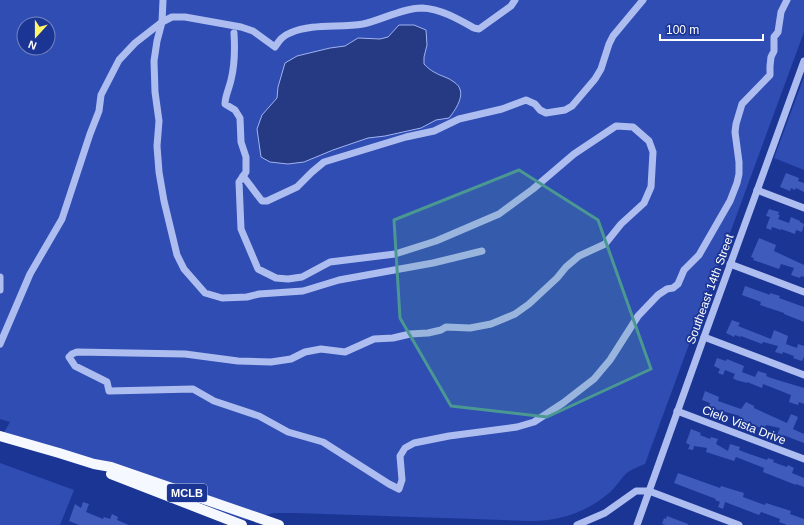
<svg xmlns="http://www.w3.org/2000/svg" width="804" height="525" font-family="Arial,sans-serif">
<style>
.green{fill:#2f4db3;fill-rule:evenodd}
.water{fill:#263983;stroke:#a1b4f1}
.building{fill:#3f5bbb}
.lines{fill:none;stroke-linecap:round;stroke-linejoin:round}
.minor{stroke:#aebdf0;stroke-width:7}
.major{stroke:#f6f8ff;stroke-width:10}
.marked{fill:#4b9892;fill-opacity:0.2;stroke:#4b9892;stroke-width:3;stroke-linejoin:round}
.labels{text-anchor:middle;stroke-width:3.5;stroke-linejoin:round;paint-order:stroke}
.shield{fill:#1b3595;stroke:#bbc2df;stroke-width:1}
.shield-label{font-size:11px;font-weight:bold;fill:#fff}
.street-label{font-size:12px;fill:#fff;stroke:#1b3595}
</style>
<rect width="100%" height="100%" fill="#1b3595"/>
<!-- green -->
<g class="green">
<path d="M0,0H804V32L645,464C639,466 633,469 628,472C622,477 616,487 609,493C587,512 560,521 531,521L295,513H274L245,520L115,471L2,436L10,422L0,419ZM24,24H48V48H24Z"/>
<polygon points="804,77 804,170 774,158"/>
<polygon points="0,463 74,490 60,525 0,525"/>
</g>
<!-- water -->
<path class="water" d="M399,25H414L426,30L427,45L424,57V64C427,67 430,70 434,72C440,76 448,77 454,82C468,91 457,108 449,118L436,120L421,128L385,136L368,138L333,150L304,162L288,164L270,162L261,157L257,129L262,115L277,98L278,87L285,63L297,56L330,48L345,46L358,38L380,39L388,37Z"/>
<!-- building -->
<g class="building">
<polygon points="786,173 799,178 798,181 804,183 804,192 796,188 795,190 791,188 790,191 780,187"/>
<polygon points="769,209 779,212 778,215 780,215 778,219 789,223 791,217 800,221 800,222 804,224 802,232 796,230 795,234 781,229 781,230 772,227 771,230 766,228 770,217 766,216"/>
<polygon points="759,238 776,245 774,251 804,265 804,277 801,276 800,278 791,275 794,268 781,264 779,269 753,260 754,258 751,257"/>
<polygon points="745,286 770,295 770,293 780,296 779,298 804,307 804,322 784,314 784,313 760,305 761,302 742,295"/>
<polygon points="732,320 740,323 738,326 771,339 774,330 788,336 786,344 797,348 798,344 804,346 804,357 802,361 793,358 794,356 783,352 782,354 775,352 778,346 763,342 762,344 741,336 740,337 735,335 734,337 726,333"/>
<polygon points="717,358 726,361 727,359 744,366 742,372 755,377 758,371 767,374 766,376 771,378 804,388 804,404 799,402 798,405 789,402 791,395 763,384 762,388 747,382 747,383 736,380 733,378 735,374 725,370 723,375 718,373 720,369 714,366"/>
<polygon points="705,391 719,397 718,401 741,409 746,402 754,406 754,408 787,423 791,414 798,417 793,429 804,434 804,443 783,435 782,437 777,435 780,428 766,425 764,430 749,422 748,424 738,420 740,416 715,409 714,411 708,409 710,403 702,400"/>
<polygon points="691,429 701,433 700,435 710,439 711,437 718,439 716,444 728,451 730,444 740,447 739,450 744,452 767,460 768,458 774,460 773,462 787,467 788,465 794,468 792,473 804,478 804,487 796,484 796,485 763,472 764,468 736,457 734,461 706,452 707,448 694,446 693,450 688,449 690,445 686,443"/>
<polygon points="678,473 720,488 721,486 744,493 743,497 765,505 766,503 791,511 790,514 804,519 804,525 787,525 779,522 780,519 761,512 759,515 725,502 723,509 718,507 720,502 715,500 716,499 674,483"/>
<polygon points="83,502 89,504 86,512 103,519 104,517 110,519 112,514 118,517 117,520 129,525 79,525 69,521 75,504 81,508"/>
<polygon points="667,516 688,524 688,525 666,525 662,524 664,518 666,519"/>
</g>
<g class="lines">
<!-- minor -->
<g class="minor">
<polyline points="163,0 162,22 157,41 154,61 155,92 159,121 157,146 159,172 164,201 177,255 184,269 205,293 222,298 247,297 259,294 303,291 339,280 433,263 482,251"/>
<path d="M234,33C235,49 235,64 231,80C229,89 225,96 225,104L235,110L240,118L241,142L246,157V172L239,182L241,229L258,269L276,278L288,279L302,277L330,262L395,254L436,241L499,214L533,189L574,154L616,126L633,127L649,141L653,152L651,187L644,203L621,224L605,244L579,256L566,267L557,278L529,304L515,314L491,324L470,328L446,327L441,330L428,333L410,334L393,338L374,339L345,352L321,349L305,352L291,359L271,362L238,361L185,354L77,352L72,354L69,357L75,366L107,382L109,391L193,389L214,401L259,416L288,432L323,442L389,484L399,489L402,480L400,456L405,448L414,443L449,436L517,427L534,422L563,403L594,379L610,360L638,316L658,295L667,289L673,288L678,284L684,270L699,255L730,201L737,183L739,174V162L735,132L736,124L742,104L770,75V66L771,57L774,51V37L778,32L781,12L787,0"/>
<polyline points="243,176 262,201 267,201 297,187 312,172 324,162 406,137 434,131 459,119 502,109 526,100 535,104 540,110 546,113 565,110 572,106 595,79 601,69 609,44 613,36 643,0"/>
<polyline points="757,190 804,208"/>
<polyline points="730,264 804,292"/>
<polyline points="0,277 0,290"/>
<polyline points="704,337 804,375"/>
<path d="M0,344L30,274L62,219L90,134L99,111L101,95L119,60L135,43L162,22L172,17H185L241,27L253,31L275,47C279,41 282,36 290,33C313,23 339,28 363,24C382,20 402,8 422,8C441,9 458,19 474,28L479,29L511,6L515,0"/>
<polyline points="677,411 804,459"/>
<polyline points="577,525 605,513 636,491 649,491 739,525"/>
<polyline points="637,525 704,337 804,61"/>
</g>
<!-- major -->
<g class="major">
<polyline points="0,436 59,453 94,464 111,467 279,525"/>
<polyline points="111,474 242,525"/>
</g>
</g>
<!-- marked area -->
<path class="marked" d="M519,170L598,220L651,369L547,417L451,406L400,318L394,220Z"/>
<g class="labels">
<!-- shield labels -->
<rect class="shield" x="167" y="484" width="40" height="18" rx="3"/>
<g class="shield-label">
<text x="187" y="497">MCLB</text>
</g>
<!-- street labels -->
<g class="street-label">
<text transform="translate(710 289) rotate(-70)" y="4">Southeast 14th Street</text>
<text transform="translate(744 425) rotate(21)" y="4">Cielo Vista Drive</text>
</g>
</g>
<!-- north arrow -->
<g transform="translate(36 36) rotate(201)"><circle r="19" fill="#1b3595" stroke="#7686bf"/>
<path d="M0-3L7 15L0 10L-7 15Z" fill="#fff56c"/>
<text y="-6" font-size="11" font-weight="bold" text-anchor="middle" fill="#ffffff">N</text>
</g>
<!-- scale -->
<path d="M660 34v6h103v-6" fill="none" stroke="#ffffff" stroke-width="2"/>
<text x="666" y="34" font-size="12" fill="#ffffff" stroke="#1b3595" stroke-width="3" paint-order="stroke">100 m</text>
</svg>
